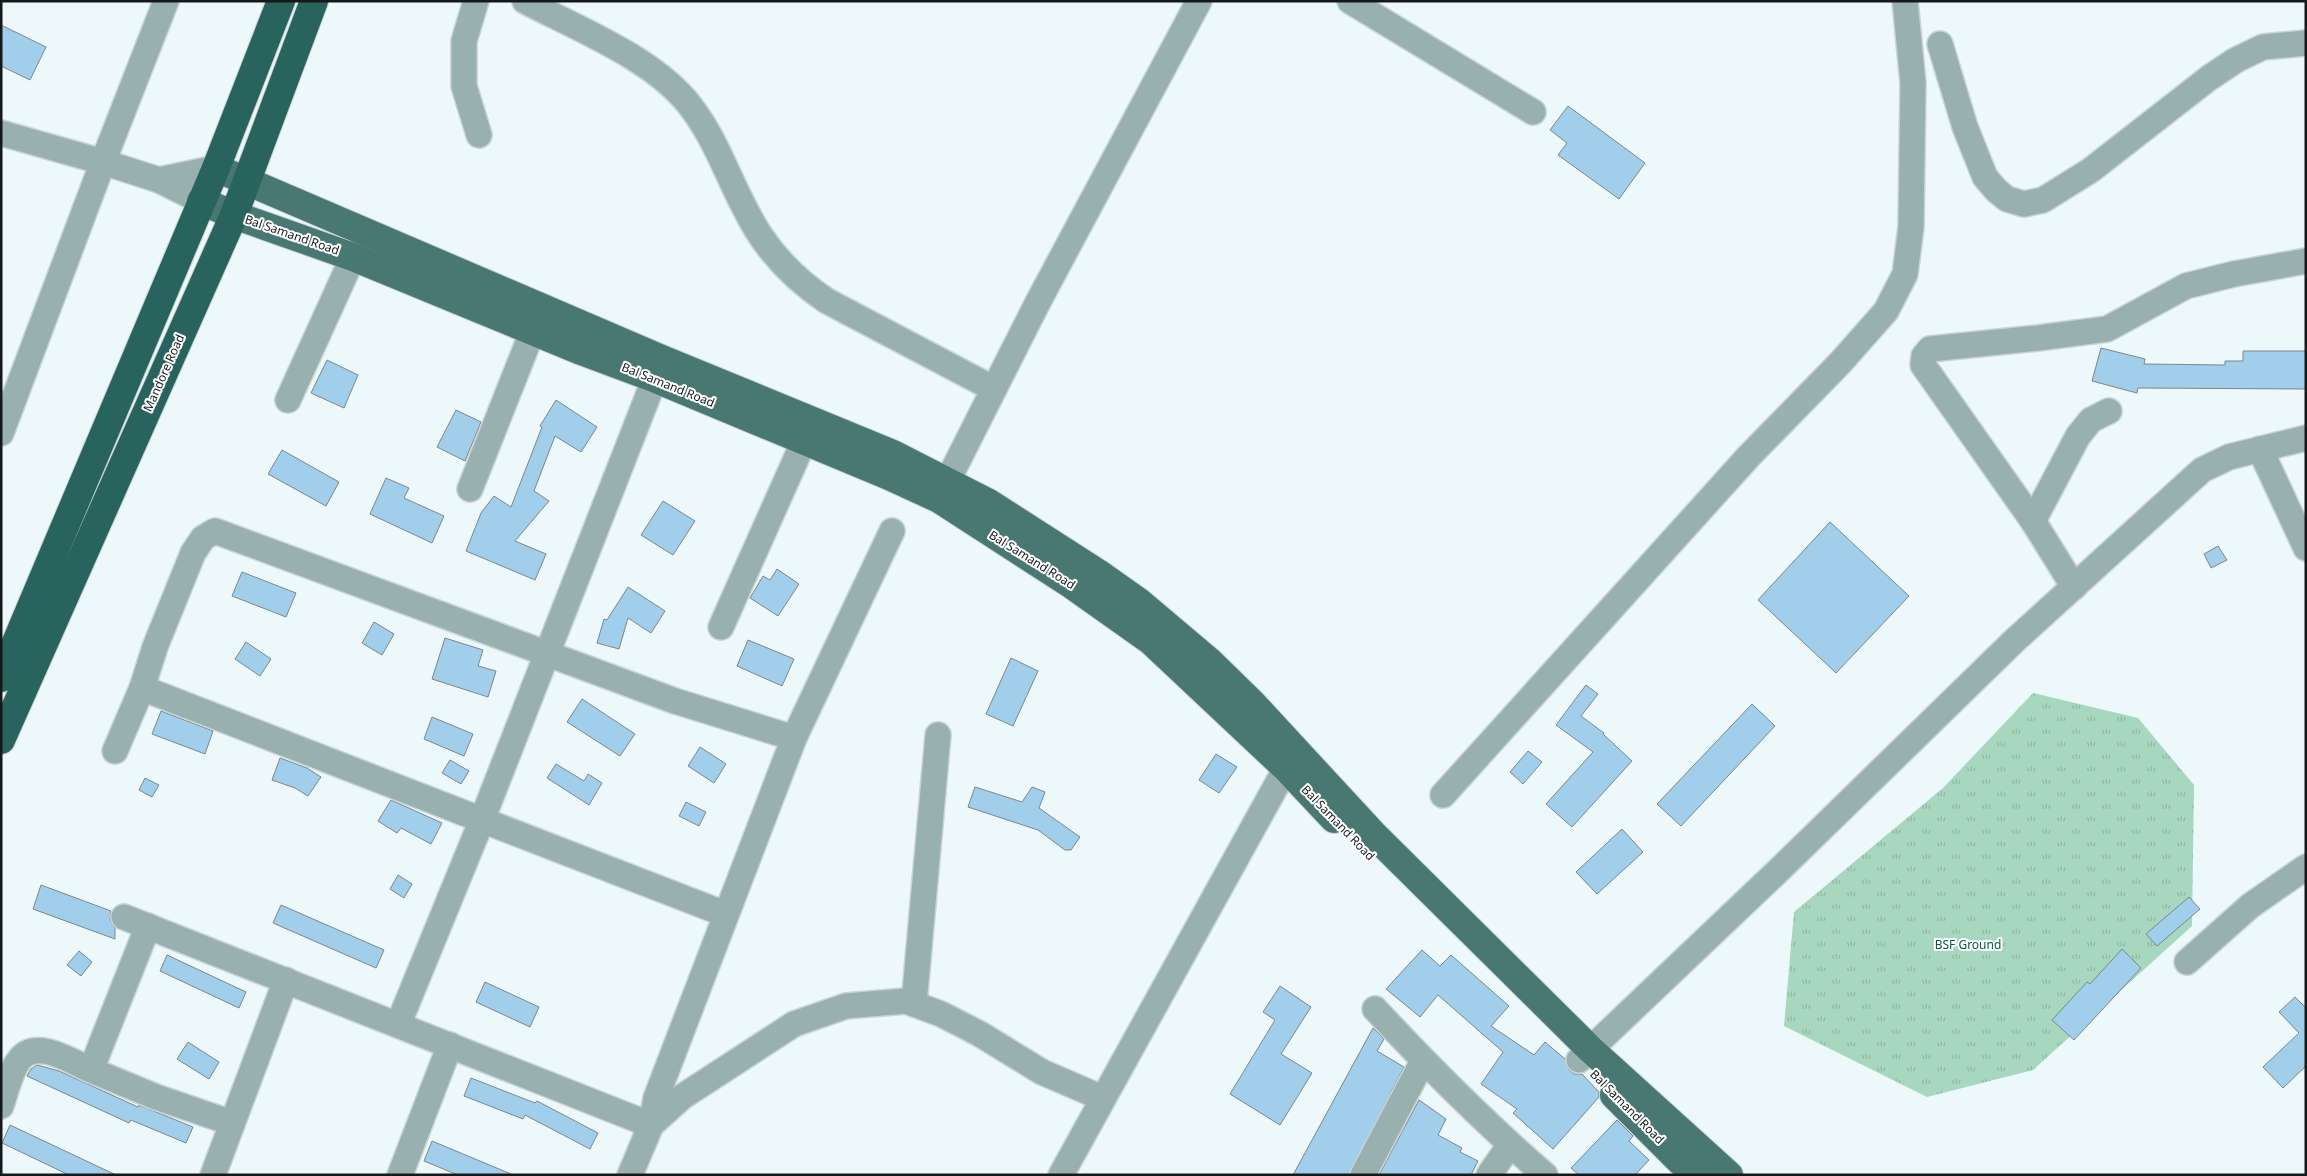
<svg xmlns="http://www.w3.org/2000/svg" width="2307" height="1176" font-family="'Noto Sans',sans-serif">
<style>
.park{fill:url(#park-tufts)}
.building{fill:#a1ceea;stroke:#7d868c}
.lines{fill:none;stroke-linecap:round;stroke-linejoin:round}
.minor-casing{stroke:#cad4d6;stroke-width:28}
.major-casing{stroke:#cad4d6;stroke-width:30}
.highway-casing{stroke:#cad4d6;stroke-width:30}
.minor{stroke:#98b1ae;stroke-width:25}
.major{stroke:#497872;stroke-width:28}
.highway{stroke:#29635d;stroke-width:28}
.labels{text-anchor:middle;stroke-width:4;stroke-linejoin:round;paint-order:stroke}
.street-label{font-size:12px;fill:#15191a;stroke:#fff}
.park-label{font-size:12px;fill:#015b3c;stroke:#fff}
</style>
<defs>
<pattern id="park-tufts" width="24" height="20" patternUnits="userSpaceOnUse" patternTransform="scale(1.25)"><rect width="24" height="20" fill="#a7d7be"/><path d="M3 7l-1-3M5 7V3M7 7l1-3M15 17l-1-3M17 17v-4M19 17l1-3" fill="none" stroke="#8fb8a3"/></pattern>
</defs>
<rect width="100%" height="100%" fill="#ecf8fa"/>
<!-- park -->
<polygon class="park" points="2033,693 2138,718 2194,785 2192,926 2033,1070 1927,1097 1784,1026 1794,912 1943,788"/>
<!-- building -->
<g class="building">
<polygon points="1,25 46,47 30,80 1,66"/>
<polygon points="1568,106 1645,163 1619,199 1558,155 1567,143 1550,130"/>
<polygon points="2101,348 2145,359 2144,364 2225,365 2225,361 2243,361 2243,351 2306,351 2306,389 2138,388 2137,393 2092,381"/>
<polygon points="327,360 358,375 344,408 311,393"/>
<polygon points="556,400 597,427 581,452 555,436 534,491 549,501 515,541 546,554 535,580 466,551 481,513 494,496 511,507 542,427 540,426"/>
<polygon points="456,410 481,422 465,461 437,447"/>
<polygon points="282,450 339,482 326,506 268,474"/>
<polygon points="386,478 409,488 404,498 444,516 432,543 370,514"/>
<polygon points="663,501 695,521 673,555 641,535"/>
<polygon points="1830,522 1909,596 1836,673 1758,600"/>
<polygon points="2218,546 2227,560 2211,568 2204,554"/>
<polygon points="777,569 799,584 778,616 750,598 763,576 770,580"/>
<polygon points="242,572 296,593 286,617 232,596"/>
<polygon points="628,587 665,611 651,633 628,618 619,649 597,643 604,619 607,620"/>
<polygon points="374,622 394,634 382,655 362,643"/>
<polygon points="445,638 483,650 478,666 496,671 488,697 432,679"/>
<polygon points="748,640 794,659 782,686 737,666"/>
<polygon points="246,642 271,659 260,676 235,659"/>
<polygon points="1011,658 1038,671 1013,726 986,714"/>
<polygon points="1586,685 1598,694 1581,716 1604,733 1603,734 1632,761 1572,827 1546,804 1593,752 1556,725"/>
<polygon points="582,699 635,734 620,756 567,722"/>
<polygon points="1752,704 1775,726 1681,826 1657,804"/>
<polygon points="161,711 213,731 205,754 152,734"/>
<polygon points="432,717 473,734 464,756 424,739"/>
<polygon points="700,747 726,764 714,783 688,766"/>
<polygon points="1528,751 1542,762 1523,784 1510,772"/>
<polygon points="1216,754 1237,767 1219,793 1199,780"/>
<polygon points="280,758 307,768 321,777 308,796 295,788 272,780"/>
<polygon points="450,760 469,771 461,784 442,773"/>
<polygon points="556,764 584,781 588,774 602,783 589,805 547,778"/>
<polygon points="145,778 159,785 152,797 139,790"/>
<polygon points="975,787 1022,802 1032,787 1045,792 1039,808 1080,837 1071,850 1065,850 1038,830 968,807"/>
<polygon points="391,800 442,823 431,844 401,828 397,833 378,821"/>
<polygon points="686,802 706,812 699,826 679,816"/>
<polygon points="1622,829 1643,852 1597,894 1576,872"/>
<polygon points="398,875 412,884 404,898 390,889"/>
<polygon points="41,885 111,911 110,920 115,928 115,939 33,909"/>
<polygon points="2189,897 2200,909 2157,946 2146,934"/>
<polygon points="281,905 384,950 376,968 273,923"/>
<polygon points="2122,949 2141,968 2074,1040 2052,1020 2087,982 2090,984"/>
<polygon points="1422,950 1440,966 1451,955 1509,1006 1491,1026 1534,1055 1545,1042 1565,1059 1569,1070 1574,1074 1582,1074 1599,1092 1599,1097 1553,1149 1513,1113 1517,1109 1481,1084 1503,1052 1438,995 1420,1017 1386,989"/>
<polygon points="79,951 92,962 81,976 67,965"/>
<polygon points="167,955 246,992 239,1008 160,971"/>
<polygon points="485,982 539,1007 530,1027 476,1002"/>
<polygon points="1280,986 1311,1007 1281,1054 1312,1073 1280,1125 1230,1094 1275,1020 1263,1012"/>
<polygon points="2295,997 2306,1008 2306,1066 2283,1088 2263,1067 2299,1033 2279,1012"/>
<polygon points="1373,1028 1384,1039 1377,1051 1404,1067 1349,1175 1293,1175"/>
<polygon points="188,1042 219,1062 209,1079 177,1059"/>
<polygon points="37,1065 59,1071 138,1107 139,1105 193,1127 186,1143 131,1120 129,1123 27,1076 31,1069"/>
<polygon points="471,1078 535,1103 537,1101 598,1133 590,1149 525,1115 523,1119 464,1096"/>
<polygon points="1419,1100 1446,1119 1438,1135 1462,1148 1460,1152 1478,1161 1471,1175 1379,1175"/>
<polygon points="1617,1120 1633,1136 1629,1141 1649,1160 1635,1175 1579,1175 1571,1168"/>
<polygon points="10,1125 116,1175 69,1175 2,1143"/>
<polygon points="432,1141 511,1174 511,1175 458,1175 424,1161"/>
</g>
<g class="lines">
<!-- minor casing -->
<g class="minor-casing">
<g id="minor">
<polyline points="476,1 464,41 464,86 479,135"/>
<path d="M525,1C578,29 655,59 691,107C721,146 733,194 760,235C778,262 800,283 827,301L994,389"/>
<polyline points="1350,1 1533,112"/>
<polyline points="1940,44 1965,127 1985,177 1996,190 2007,199 2024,204 2043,200 2091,170 2209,78 2236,60 2263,47 2306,43"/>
<polyline points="1,133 103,162 166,1"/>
<polyline points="159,180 216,168"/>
<polyline points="662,360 482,820 725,914"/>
<polyline points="288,400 353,257"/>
<polyline points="1,433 103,162 159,180 201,201"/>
<polyline points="2260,449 2306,548"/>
<polyline points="948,480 1038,302 1199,1"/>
<polyline points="470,489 533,330"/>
<polyline points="2033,521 2078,436 2091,420 2109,411"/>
<polyline points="2074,587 2033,521 1923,365 1924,356 1930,349 2038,338 2107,329 2186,286 2234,274 2306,261"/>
<polyline points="721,627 804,441"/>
<polyline points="142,688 155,647 193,553 203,538 215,531 675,701 794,738"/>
<polyline points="115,751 142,688 482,820 398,1025"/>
<polyline points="1443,795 1749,456 1840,363 1886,311 1905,274 1911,227 1913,83 1905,1"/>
<polyline points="124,917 651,1125 656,1098 794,738 892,531"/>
<polyline points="148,926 91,1070 156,1097 232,1123"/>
<polyline points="2187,962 2250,906 2306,867"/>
<polyline points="914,1004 938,735"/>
<path d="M1375,1009C1429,1067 1485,1123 1545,1175"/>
<polyline points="1579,1060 1779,870 2014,641 2202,470 2229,457 2306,438"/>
<path d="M1,1106C6,1092 10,1071 20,1059C37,1038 72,1062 91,1070"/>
<polyline points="213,1175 286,980"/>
<polyline points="400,1175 450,1045"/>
<polyline points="630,1175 651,1125 682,1097 794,1024 846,1006 906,1001 941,1014 980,1034 1042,1072 1102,1098"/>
<polyline points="1061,1175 1286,768"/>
<polyline points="1363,1175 1423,1061"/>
<polyline points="1489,1175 1510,1145"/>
</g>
</g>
<!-- major casing -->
<g class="major-casing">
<g id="major">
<polyline points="216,168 662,359 893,454 989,503 1098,573 1139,602 1210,662 1252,703 1374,835 1590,1049 1729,1175"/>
<polyline points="201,201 234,215 353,257 581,351 656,379 889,476 939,499 1072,585 1151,641 1286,768 1334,819"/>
<polyline points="1614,1095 1680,1161 1697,1175"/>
</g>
</g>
<!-- highway casing -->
<g class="highway-casing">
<g id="highway">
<polyline points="1,678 216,168 281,1"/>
<polyline points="1,740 234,215 314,1"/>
</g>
</g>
<!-- minor -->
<use href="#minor" class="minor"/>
<!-- major -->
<use href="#major" class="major"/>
<!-- highway -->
<use href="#highway" class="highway"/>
</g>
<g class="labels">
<!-- street labels -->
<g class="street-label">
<text transform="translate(292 235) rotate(19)" y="4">Bal Samand Road</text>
<text transform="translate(164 373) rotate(-66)" y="4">Mandore Road</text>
<text transform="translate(668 385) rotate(22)" y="4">Bal Samand Road</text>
<text transform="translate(1032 560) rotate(32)" y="4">Bal Samand Road</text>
<text transform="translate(1338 823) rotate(46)" y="4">Bal Samand Road</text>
<text transform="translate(1627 1107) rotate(45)" y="4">Bal Samand Road</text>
</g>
<!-- park labels -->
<g class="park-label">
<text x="1968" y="949">BSF Ground</text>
</g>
</g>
<!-- border -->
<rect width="2307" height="1176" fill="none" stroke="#15191a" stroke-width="5"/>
</svg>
